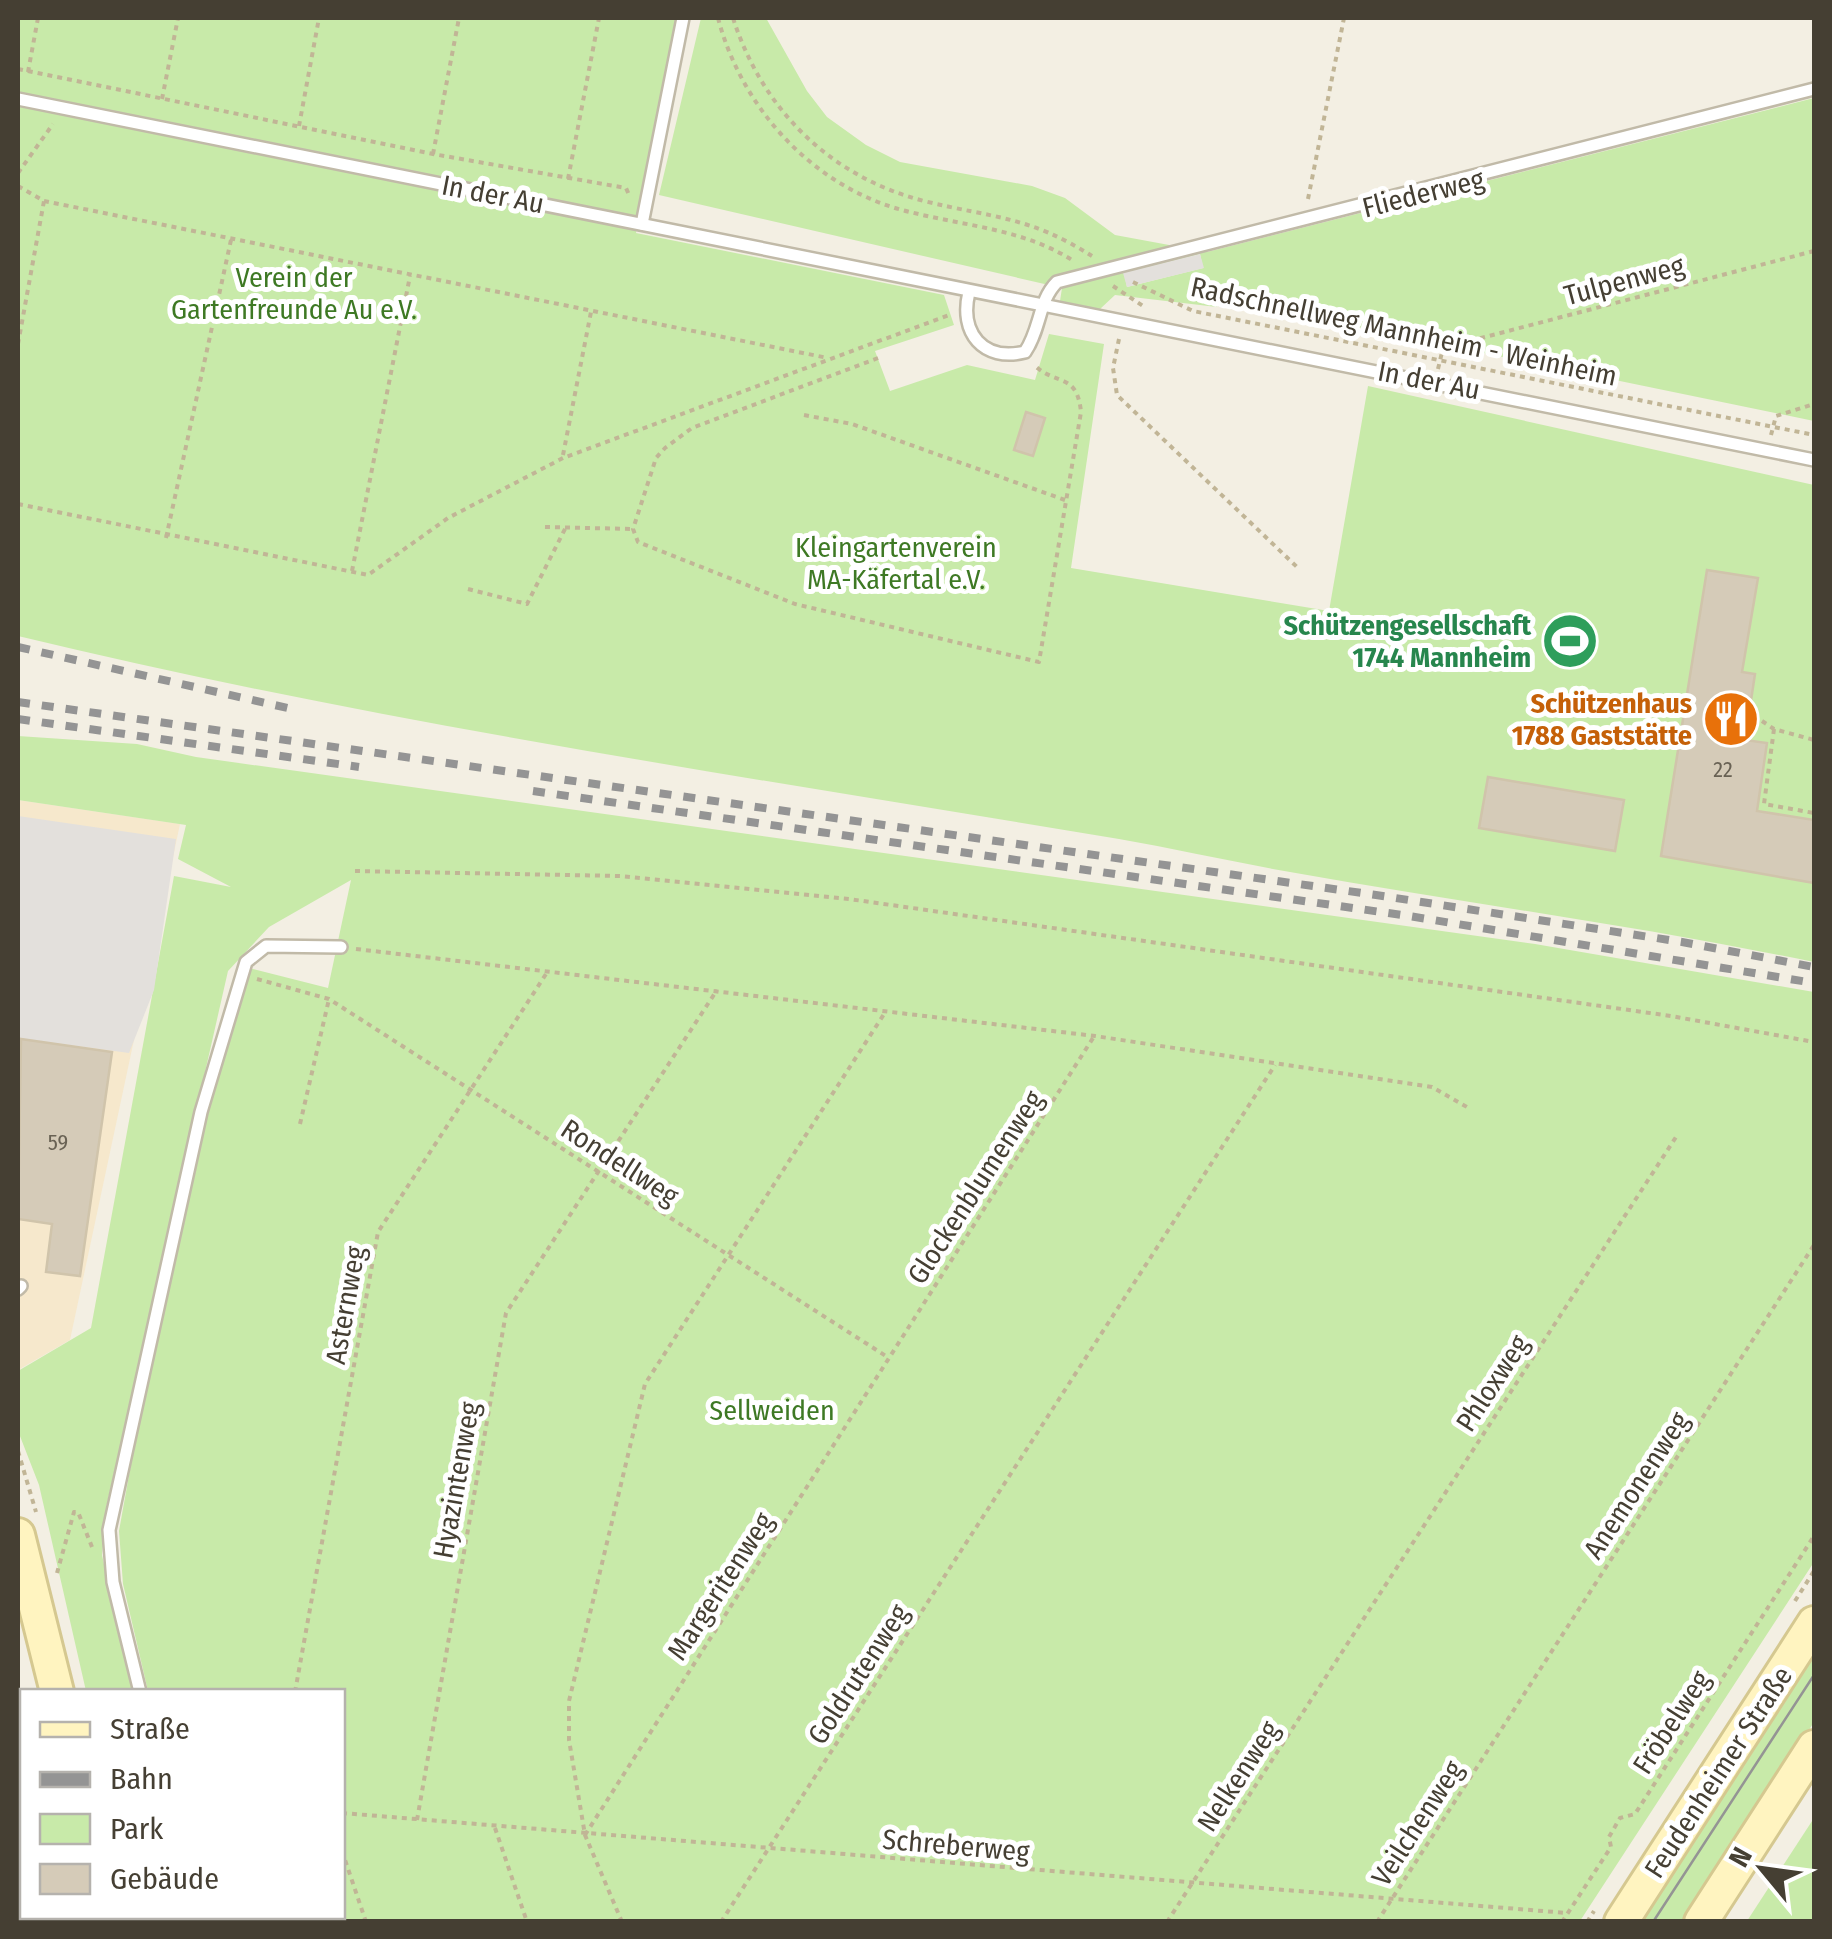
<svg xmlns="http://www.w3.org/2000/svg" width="1832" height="1939" font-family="'Fira Sans Condensed',sans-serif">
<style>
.commercial{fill:#f6e8cc}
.green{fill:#c8eaa9;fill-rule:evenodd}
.parking{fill:#e3e0dc}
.building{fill:#d5cbb8;stroke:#d0c4ab;stroke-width:2.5}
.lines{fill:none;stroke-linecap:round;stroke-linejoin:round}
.lane-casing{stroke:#c1baa8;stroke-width:16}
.street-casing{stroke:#c1baa8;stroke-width:28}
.secondary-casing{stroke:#d5c890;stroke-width:38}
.path{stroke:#c1b596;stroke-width:4;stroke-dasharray:5 5;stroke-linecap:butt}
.lane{stroke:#fff;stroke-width:11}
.street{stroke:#fff;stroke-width:22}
.secondary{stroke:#fff4c0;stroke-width:32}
.tram{stroke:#949494;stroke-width:2.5}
.rail{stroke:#949494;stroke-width:8;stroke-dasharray:12 12;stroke-linecap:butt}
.labels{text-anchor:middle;stroke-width:10;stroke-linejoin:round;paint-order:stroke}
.number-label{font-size:22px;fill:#696254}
.street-label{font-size:28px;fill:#453f33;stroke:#fff}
.park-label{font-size:28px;fill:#3e7924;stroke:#fff}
.leisure-label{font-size:28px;font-weight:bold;fill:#27864d;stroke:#fff;text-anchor:end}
.food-label{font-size:28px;font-weight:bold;fill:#c56008;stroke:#fff;text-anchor:end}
</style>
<rect width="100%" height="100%" fill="#f3efe3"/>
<!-- commercial -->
<g class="commercial">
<polygon points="18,800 180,824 70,1340 18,1370"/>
<polygon points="18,1736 22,1763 22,1901 18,1904"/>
</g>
<!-- green -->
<g class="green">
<path d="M18,18H676L636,233L944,295L954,325L875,351L890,391L967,365L1035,380L1049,334L1104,344L1071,568L1329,611L1368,386L1814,485V962C1640,926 1465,903 1290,872C1233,862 1176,849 1119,839C750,777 381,724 18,636Z"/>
<path d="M701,18H766L807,91L827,117L866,145L900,162L1032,186L1065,198L1115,235L1207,252L1814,98V421L1217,298V307L1115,295L1100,309L1060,301L1062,288L659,195ZM1200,254L1203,268L1127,287L1124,273Z"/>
<polygon points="18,736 137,744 196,757 1535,944 1814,992 1814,1562 1580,1921 195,1921 194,1917 342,1916 342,1692 148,1691 123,1584 119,1531 145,1386 207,1110 249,968 328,988 351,880 269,927 228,971 106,1508 102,1555 132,1691 86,1691 39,1485 18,1431 18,1371 91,1328 174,876 231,887 178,859 186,825 18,800"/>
<polygon points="1814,1647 1814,1722 1686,1921 1636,1922"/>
<polygon points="1814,1818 1814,1921 1747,1921"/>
</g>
<!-- parking -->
<g class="parking">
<polygon points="1200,254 1204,268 1127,287 1123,273"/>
<polygon points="18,816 176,839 154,990 129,1053 18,1038"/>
</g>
<!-- building -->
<g class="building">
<polygon points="1026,412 1045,418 1033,456 1014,450"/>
<polygon points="1707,570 1758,578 1742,672 1755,674 1745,740 1767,743 1757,811 1814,820 1814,883 1661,856"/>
<polygon points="1488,777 1624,800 1615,851 1479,828"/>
<polygon points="21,1039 112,1052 80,1276 46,1272 52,1224 18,1219"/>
</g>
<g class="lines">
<!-- lane casing -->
<g class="lane-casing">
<g id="lane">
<polyline points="18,99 1814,460"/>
<polyline points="642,224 683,18"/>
<path d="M969,292C959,333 983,362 1025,352C1041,329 1038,301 1057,282L1814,89"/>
<polyline points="18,1289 21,1286"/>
<polyline points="140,1692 113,1582 109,1530 201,1112 246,962 266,946 341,947"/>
<polyline points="186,1916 187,1922"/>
</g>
</g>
<!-- street casing -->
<g class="street-casing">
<polyline id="street" points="45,1922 69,1916"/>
</g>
<!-- secondary casing -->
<g class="secondary-casing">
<g id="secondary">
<polyline points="18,1535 57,1692"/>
<polyline points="71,1916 72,1922"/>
<polyline points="105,1916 106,1922"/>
<polyline points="1621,1922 1814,1623"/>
<polyline points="1701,1922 1814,1747"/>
</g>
</g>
<!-- path -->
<g class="path">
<path d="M718,18C742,110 816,190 910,212C965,226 1023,229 1072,260"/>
<path d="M733,18C762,109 830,177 924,201C993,218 1029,216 1092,256"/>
<polyline points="18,69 433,154 626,188 630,197"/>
<polyline points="28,72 38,18"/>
<polyline points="162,99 178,18"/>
<polyline points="299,126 319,18"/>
<polyline points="433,154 459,18"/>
<polyline points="18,173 53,124"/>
<polyline points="568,179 599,18"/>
<polyline points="18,186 44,201 828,358"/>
<polyline points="1308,199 1344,18"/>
<polyline points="1133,282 1193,311 1814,435"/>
<polyline points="1113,286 1143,306"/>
<polyline points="1119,339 1113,368 1117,395 1297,567"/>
<polyline points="18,344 44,201"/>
<path d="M878,358L692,428L665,448L656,458L633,529L638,542L795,604L1039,662L1081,412C1077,373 1058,386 1035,366"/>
<polyline points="1438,369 1443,348 1814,251"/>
<polyline points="804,415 852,424 1065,500"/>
<polyline points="1771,435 1776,416 1814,404"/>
<polyline points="563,455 591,312"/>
<polyline points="18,504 368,575 448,518 563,458 952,314"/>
<polyline points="545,527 633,529"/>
<polyline points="166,538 231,240"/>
<polyline points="352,571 410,276"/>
<polyline points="468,589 527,604 566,527"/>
<polyline points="1762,721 1774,729 1814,740"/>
<polyline points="1774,729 1764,804 1814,813"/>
<polyline points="355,871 621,876 849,899 1671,1016 1814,1042"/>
<polyline points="356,949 1095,1036 1432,1087 1467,1107"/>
<polyline points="257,979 329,999 889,1358"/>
<polyline points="300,1124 329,999"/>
<polyline points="18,1451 36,1512"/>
<polyline points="57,1573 74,1512 78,1512 92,1547"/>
<polyline points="1795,1601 1814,1571"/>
<polyline points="295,1692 378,1232 548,971"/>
<polyline points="342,1813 1567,1913"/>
<polyline points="417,1820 506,1313 717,990"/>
<polyline points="495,1828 527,1922"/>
<polyline points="585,1835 1093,1038"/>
<polyline points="342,1851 366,1922"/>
<polyline points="622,1922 585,1835 569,1740 569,1701 645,1384 886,1011"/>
<polyline points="721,1922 1275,1065"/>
<polyline points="1167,1922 1676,1137"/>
<polyline points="1377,1922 1814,1245"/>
<polyline points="1562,1922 1611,1847 1609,1837 1620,1818 1635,1814 1814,1536"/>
<polyline points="1587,1922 1594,1911"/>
</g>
<!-- lane -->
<use href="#lane" class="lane"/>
<!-- street -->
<use href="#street" class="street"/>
<!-- secondary -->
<use href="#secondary" class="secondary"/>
<!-- tram -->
<polyline class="tram" points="1653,1922 1814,1675"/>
<!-- rail -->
<g class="rail">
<polyline points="18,647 292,709"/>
<polyline points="18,702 1376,895 1682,942 1814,967"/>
<polyline points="18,719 359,767"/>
<polyline points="533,791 1409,916 1814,983"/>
</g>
</g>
<!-- icons -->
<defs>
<g id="stadium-disc" transform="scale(2.875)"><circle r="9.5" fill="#2e9e5b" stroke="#fff"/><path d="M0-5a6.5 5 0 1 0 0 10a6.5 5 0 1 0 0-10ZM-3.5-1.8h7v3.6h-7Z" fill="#fff"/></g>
<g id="restaurant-disc" transform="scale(2.875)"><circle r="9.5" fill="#e8710a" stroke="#fff"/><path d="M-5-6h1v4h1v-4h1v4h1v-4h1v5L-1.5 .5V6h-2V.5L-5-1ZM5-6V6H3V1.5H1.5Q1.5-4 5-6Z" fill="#fff"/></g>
</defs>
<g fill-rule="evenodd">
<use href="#stadium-disc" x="1570" y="641"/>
<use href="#restaurant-disc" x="1731" y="719"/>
</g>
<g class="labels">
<!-- number labels -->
<g class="number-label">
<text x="1723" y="777">22</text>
<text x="58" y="1150">59</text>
</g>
<!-- street labels -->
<g class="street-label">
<text transform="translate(1423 193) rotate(-14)" y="10">Fliederweg</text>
<text transform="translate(493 194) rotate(11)" y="10">In der Au</text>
<text transform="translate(1624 280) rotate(-15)" y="10">Tulpenweg</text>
<text transform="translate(1404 331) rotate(12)" y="10">Radschnellweg Mannheim - Weinheim</text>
<text transform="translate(1429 380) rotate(11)" y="10">In der Au</text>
<text transform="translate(620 1162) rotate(33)" y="10">Rondellweg</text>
<text transform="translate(975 1187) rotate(-57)" y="10">Glockenblumenweg</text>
<text transform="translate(345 1305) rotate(-80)" y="10">Asternweg</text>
<text transform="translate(1492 1383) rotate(-57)" y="10">Phloxweg</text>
<text transform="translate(456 1480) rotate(-80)" y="10">Hyazintenweg</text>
<text transform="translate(1636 1485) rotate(-57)" y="10">Anemonenweg</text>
<text transform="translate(720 1586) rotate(-57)" y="10">Margeritenweg</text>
<text transform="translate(858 1674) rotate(-57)" y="10">Goldrutenweg</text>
<text transform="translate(1671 1722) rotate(-57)" y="10">Fröbelweg</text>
<text transform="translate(1718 1772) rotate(-57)" y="10">Feudenheimer Straße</text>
<text transform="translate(1238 1776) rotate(-57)" y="10">Nelkenweg</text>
<text transform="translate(1417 1823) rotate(-57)" y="10">Veilchenweg</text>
<text transform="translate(956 1845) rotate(5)" y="10">Schreberweg</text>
</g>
<!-- park labels -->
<g class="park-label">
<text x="294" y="287">Verein der<tspan x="294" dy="32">Gartenfreunde Au e.V.</tspan></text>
<text x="896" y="557">Kleingartenverein<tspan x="896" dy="32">MA-Käfertal e.V.</tspan></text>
<text x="772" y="1420">Sellweiden</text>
</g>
<!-- leisure labels -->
<g class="leisure-label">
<text x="1531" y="635">Schützengesellschaft<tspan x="1531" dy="32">1744 Mannheim</tspan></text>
</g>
<!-- food labels -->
<g class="food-label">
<text x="1692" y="713">Schützenhaus<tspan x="1692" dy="32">1788 Gaststätte</tspan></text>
</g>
</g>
<!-- border -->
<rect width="1832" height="1939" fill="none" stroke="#453f33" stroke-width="40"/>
<!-- legend -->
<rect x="20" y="1689" width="325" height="230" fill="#ffffff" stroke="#b5b2ad" stroke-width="2.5"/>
<rect x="40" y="1722" width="50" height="15" fill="#fff4c0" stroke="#b5b2ad" stroke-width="2.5"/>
<text x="110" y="1739" font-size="30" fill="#453f33">Straße</text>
<rect x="40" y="1772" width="50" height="15" fill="#949494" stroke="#b5b2ad" stroke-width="2.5"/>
<text x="110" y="1789" font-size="30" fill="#453f33">Bahn</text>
<rect x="40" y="1814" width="50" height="30" fill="#c8eaa9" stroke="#b5b2ad" stroke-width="2.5"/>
<text x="110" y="1839" font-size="30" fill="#453f33">Park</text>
<rect x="40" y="1864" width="50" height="30" fill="#d5cbb8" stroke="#b5b2ad" stroke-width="2.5"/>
<text x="110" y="1889" font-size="30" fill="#453f33">Gebäude</text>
<!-- north arrow -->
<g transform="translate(1762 1869) rotate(299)" stroke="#ffffff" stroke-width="8" paint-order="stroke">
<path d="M0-8L18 38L0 25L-18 38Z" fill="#453f33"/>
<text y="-15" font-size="28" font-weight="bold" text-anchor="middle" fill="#453f33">N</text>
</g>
</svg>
